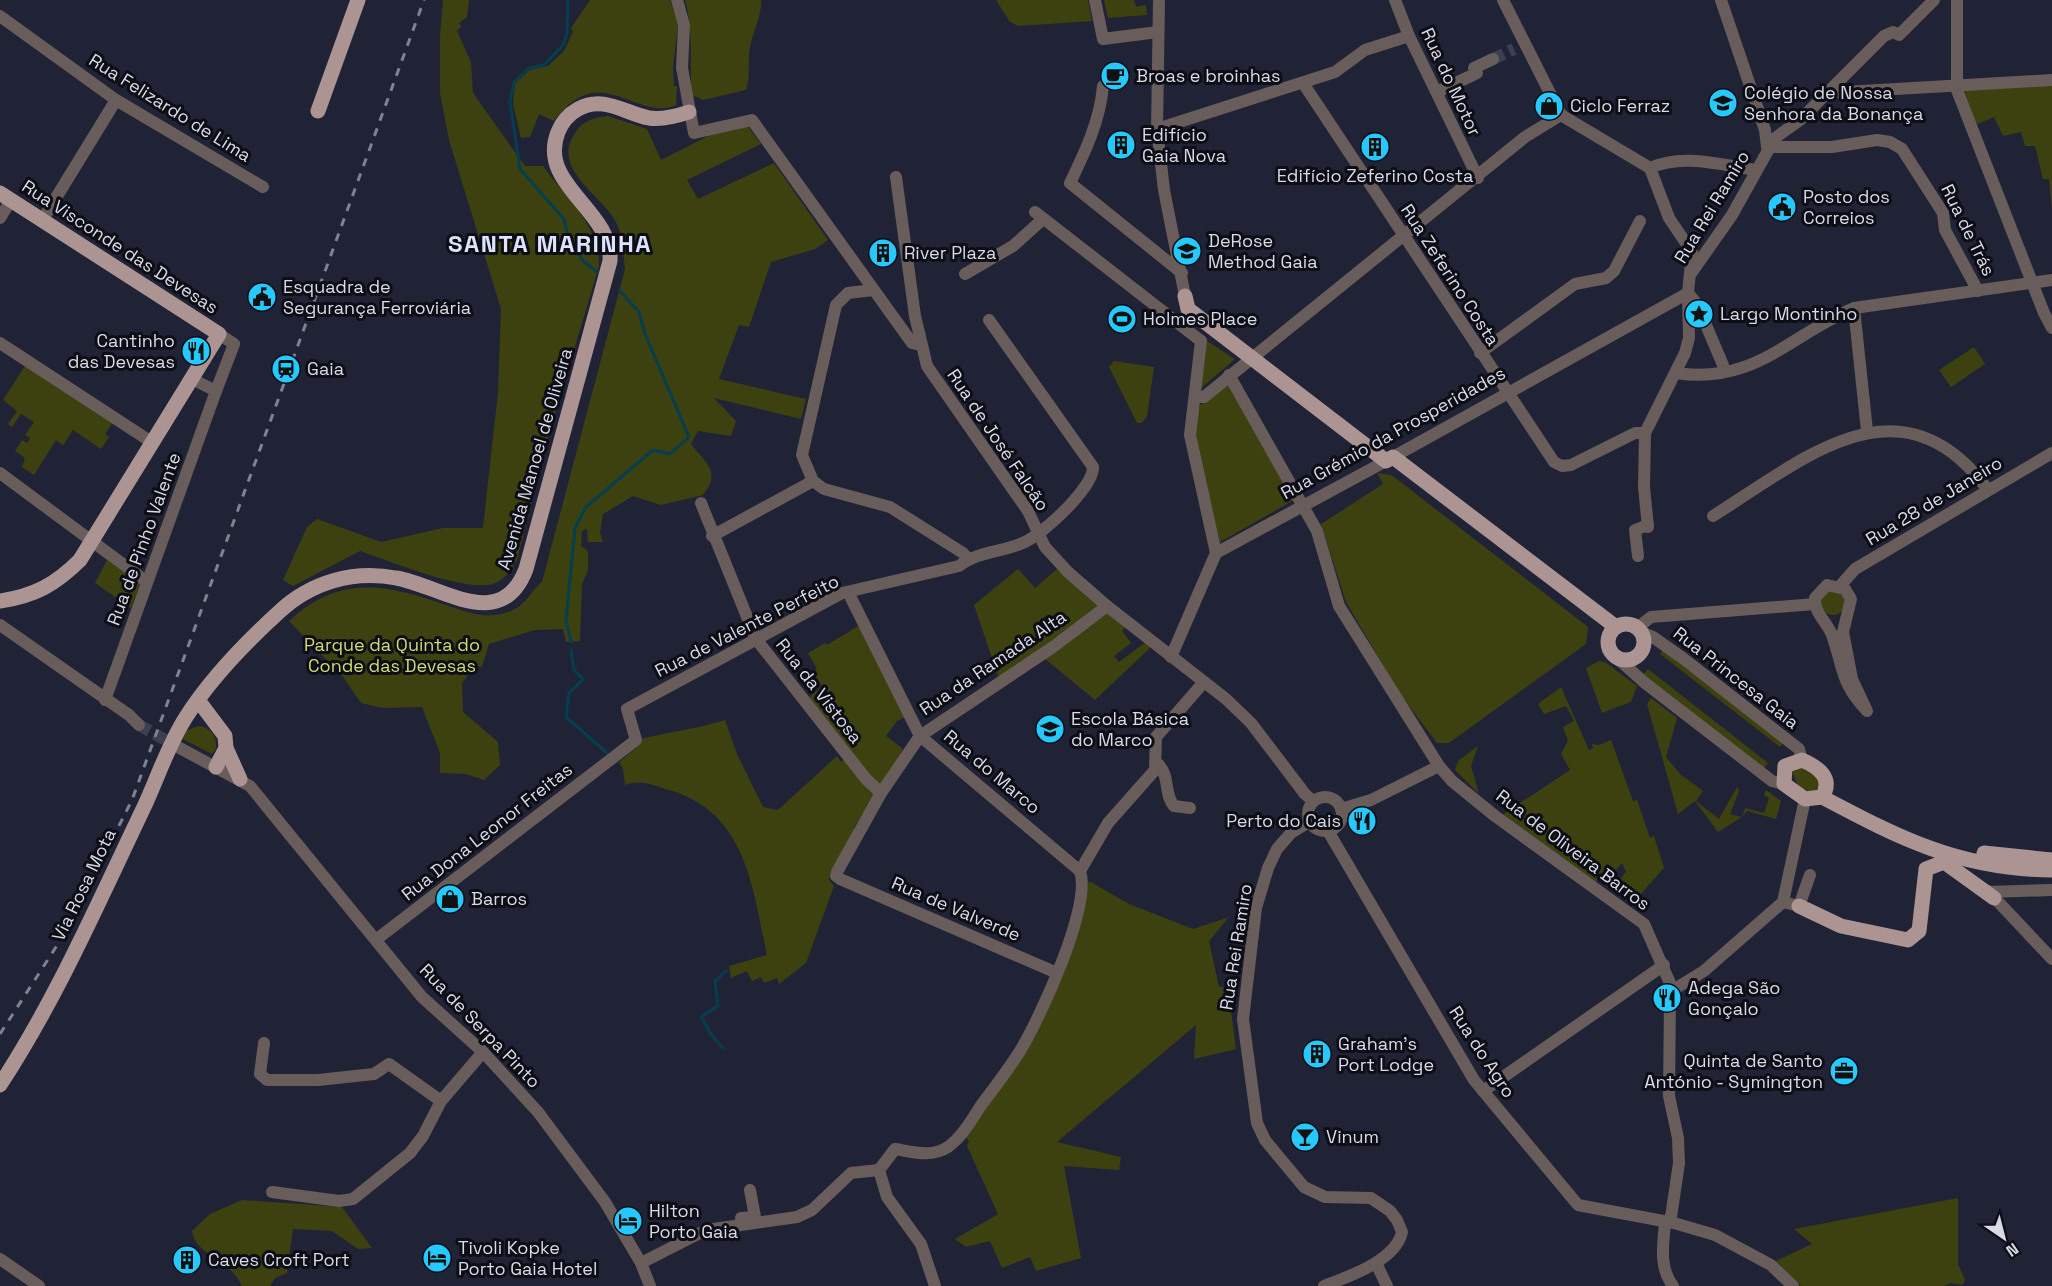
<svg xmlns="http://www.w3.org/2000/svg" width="2052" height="1286" font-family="'Space Grotesk',sans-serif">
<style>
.green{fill:#3d4110}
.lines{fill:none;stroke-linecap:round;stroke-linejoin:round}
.stream{stroke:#053e4e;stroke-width:3}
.minor-tunnel{stroke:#3c3f50;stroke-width:12;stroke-dasharray:12 6;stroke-linecap:butt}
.minor{stroke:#685d5b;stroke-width:12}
.major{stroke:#ab9492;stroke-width:15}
.rail{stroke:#7f8291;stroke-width:3;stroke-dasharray:8 8;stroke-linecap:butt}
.labels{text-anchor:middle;stroke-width:6;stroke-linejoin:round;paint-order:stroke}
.poi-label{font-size:18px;fill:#d8dbe6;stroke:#0c0d15;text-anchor:start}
.street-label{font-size:18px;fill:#d8dbe6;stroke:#0c0d15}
.park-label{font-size:18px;fill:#cfdb72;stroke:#0c0d15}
.district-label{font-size:24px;font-weight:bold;letter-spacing:1.5px;fill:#dde3fb;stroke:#0c0d15}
</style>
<rect width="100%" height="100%" fill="#202335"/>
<!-- green -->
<g class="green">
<path d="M443,0H469L467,17L459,23L461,27L457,31L471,62L473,93L525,166H543C565,197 600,225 599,266L549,434L517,560C511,569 506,579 495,583C468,594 390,561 360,551L293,586L283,580L307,527L317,519L381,542L443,528H483L498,392L501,309L449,140L440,93V37Z"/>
<path d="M590,0H670L678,25L673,68L674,86H677L676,105C636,123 601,58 554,121L539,114L530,137L521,138L513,104L515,83L530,70L548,66L564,51L573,32L571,28Z"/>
<path d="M685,0H761C762,15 753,31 750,47C747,62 751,75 746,90L703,100L692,95C689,63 694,31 685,0Z"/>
<polygon points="996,0 1088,0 1092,21 1018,26 1010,22"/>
<polygon points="1104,0 1134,0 1136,7 1146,5 1147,15 1108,18"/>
<polygon points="2052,84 2052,210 2049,179 2043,179 2035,146 2025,146 2021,132 2003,136 1994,117 1975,125 1964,90"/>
<path d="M608,116L647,129L661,160L724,128L746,124L761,144L687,180L698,199L774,163L828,240L815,249L771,262L749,327L739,325L719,379L806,399L801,419L714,398L736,421L731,436L698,431L691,444C705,462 722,472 703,495L661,505L633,496L603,514L600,532L603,542H588L587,528L582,531L581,546L588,551V570L582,584L580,641L566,642L563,629L535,630L489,644L482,667L475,666L462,683L463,712L498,742L500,765L484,780L466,774L440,773V753L422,707L382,708L361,703L343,677L289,621C339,574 386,584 446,605C469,613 489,621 513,610C526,604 531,591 542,582L625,269C623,255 623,238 617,224C605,197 551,170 574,135C582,121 592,118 608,116Z"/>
<polygon points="1207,341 1235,359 1201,388"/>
<polygon points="1974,347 1985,364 1951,387 1939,370"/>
<polygon points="1114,361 1154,367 1147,416 1142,423 1137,423 1109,367"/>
<polygon points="25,366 113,422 105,434 109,437 101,449 73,430 63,445 56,440 34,475 22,467 25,458 15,451 22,440 27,443 30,438 25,435 34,422 21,414 12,427 8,424 17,411 3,400"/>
<polygon points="1228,385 1294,500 1220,542 1193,434 1200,405"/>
<polygon points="1377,473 1391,475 1398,480 1588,627 1586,644 1449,743 1437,743 1400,694 1346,602 1321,524 1383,484"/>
<polygon points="107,560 140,584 131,608 95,583"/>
<polygon points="1018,569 1035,588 1057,569 1101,606 999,679 974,605"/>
<circle cx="1833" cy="603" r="12"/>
<polygon points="1108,611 1126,626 1122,631 1131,643 1114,656 1119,662 1146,642 1151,647 1095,700 1043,657"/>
<polygon points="860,625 906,717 897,721 886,736 903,749 880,788 807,699 822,686 812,672 817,669 808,653 825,643 827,645"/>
<polygon points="1663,650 1784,742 1780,747 1660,654"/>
<polygon points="1599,661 1605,662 1637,686 1631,702 1602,713 1586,668"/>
<polygon points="1648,669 1768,763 1764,768 1643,675"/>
<polygon points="1561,687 1589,750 1593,748 1592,744 1599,745 1611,740 1633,801 1637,800 1650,838 1654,836 1664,868 1640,895 1620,879 1626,872 1622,863 1610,877 1603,872 1595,883 1502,815 1570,770 1561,754 1568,741 1563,727 1574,721 1566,706 1544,714 1538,704"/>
<polygon points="1651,698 1677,718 1666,757 1680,774 1703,791 1696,801 1719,819 1737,787 1739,791 1730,814 1742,817 1745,808 1764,813 1769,798 1764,795 1766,790 1781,801 1776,819 1747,811 1742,817 1718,832 1695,801 1678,814 1647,704"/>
<path d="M725,720L737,754L763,807L778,810L837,756L841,762L844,759L873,793L874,797L854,827L855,832L831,871L829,880L834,886L806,963L779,984L777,978L764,983L761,977L752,981L747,971L731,978L729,966L767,955C753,890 747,812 669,790C653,785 641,779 625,785L623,769L619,762L642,743L641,739C669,732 697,729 725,720Z"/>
<path d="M199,726C211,728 217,736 216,748L212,754L181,738L187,730Z"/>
<polygon points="1478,746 1471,766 1479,794 1455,770 1458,761"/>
<polygon points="1803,767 1818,775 1822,789 1809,792 1798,786 1792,772"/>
<polygon points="1089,881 1129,904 1193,929 1229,917 1209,941 1219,987 1228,987 1236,1049 1194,1059 1196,1025 1057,1142 1121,1157 1119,1170 1064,1166 1081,1258 1036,1271 1030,1257 1002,1268 990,1241 966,1247 955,1239 998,1214 967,1146 969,1141 966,1137 1024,1053 1075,933"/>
<polygon points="1958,1198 1958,1264 1965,1280 1963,1285 1951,1283 1944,1286 1801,1286 1776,1261 1812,1244 1794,1229"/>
<path d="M242,1200L342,1207L372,1248L358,1249L332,1231L293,1229L287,1273L275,1278L270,1286H242C231,1260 194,1254 192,1231L210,1214Z"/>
</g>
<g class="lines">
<!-- stream -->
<g class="stream">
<polyline points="568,0 567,34 563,45 544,65 529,68 514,82 510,102 520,169 564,219 568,237 583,261 599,273"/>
<polyline points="571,642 566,620 575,528 586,507 653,450 670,454 689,437 645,334 639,312 619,290"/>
<polyline points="571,650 574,670 583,679 569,693 566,717 607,753"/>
<polyline points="723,1048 712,1036 701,1017 718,1006 715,981 726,971"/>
</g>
<!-- minor-tunnel -->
<g class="minor-tunnel">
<polyline points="1493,59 1514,49"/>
<polyline points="139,725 176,746"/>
</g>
<!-- minor -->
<g class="minor">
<polyline points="677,0 684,25 682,68 694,133 752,120 912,343 920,345"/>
<polyline points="1095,0 1103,39 1158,32"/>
<polyline points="1159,0 1157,129 1164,190 1185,296"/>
<polyline points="1395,0 1409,36 1478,178"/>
<polyline points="1503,0 1561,115"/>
<polyline points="1721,0 1765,130 1767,147"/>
<polyline points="1957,0 1957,90 2044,313 2052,328"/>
<polyline points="0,16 116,100 263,187"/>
<polyline points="1303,83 1554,462 1562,466 1571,465 1635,433 1645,433"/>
<path d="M1103,86C1100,121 1085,152 1070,183L1182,273"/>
<polyline points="1437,92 1477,73 1474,68 1493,59"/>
<polyline points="1827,93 2052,80"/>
<polyline points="1561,115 1650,168 1669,218 1692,252 1688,293 1689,338 1685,353 1645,433 1644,487 1648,527"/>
<polyline points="1157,129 1335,72 1365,50 1409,36"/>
<polyline points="1767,147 1832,147 1877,140 1890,142 1902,149 1943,213 1945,230 1978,291"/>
<path d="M1650,168C1683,153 1721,165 1756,170"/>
<polyline points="896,177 915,316 927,366 1028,511 1045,547 1068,572 1107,606 1226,699 1251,723 1305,794 1313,801"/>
<polyline points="1035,212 1201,341"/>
<polyline points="0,218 11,200"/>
<polyline points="43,219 116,100"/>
<polyline points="1692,272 1732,215 1775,138 1800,120 1884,36 1893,32 1899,35 1934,0"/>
<polyline points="965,274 1013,246 1043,219"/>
<polyline points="1688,293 1697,304 1723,365"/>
<polyline points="1854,308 1867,431"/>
<polyline points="1201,341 1190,435 1216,553"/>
<polyline points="0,343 153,443"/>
<polyline points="1480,353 1575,284 1606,278 1614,271 1640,221"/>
<path d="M1676,373C1754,385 1790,335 1854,308L2052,280"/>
<polyline points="1229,375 1317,531 1339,606 1439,766 1452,781 1495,816 1644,924 1673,990 1670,996 1669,1096 1678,1138 1679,1163 1671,1217 1665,1223"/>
<polyline points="192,379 216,391 234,344 219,334"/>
<polyline points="1197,397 1204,397 1525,137 1561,115"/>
<polyline points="1393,457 1688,293"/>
<polyline points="0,473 147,582"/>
<polyline points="813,481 802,455 836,305 848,293 873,290"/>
<polyline points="701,503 756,639 866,779 881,793"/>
<path d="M1713,516C1804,459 1901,372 1988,490"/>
<polyline points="712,536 813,481 824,489 890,507 963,553 968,559"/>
<polyline points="1638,556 1635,530 1648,525"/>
<path d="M1827,585L1845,589L1851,599L1843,632L1852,679L1867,711C1840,682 1844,669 1832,635C1827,622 1814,613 1815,598Z"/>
<polyline points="1840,586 1855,569 2052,453"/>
<polyline points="848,592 920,736 1080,871"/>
<polyline points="0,625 129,715 139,725"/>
<polyline points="1637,628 1651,617 1815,604"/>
<polyline points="1641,632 1653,637 1684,659 1799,749 1802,760"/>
<polyline points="1171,657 1216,553 1386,461"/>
<polyline points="1617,658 1645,683 1772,781 1784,784"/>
<polyline points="105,700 216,391"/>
<polyline points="176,746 250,786 422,997 483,1052 538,1112 605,1202 641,1263 650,1286"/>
<path d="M1157,763C1171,776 1163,793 1174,806L1190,808"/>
<circle cx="1325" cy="814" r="17"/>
<polyline points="1341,809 1371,800 1439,766"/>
<path d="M1309,822L1291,833L1277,849L1268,868L1256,908L1243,1019L1257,1123L1265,1140L1304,1187L1325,1197L1371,1198L1390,1211L1397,1220L1402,1232C1396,1261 1347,1277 1324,1286"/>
<polyline points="1328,831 1474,1080 1578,1205 1674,1223 1715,1235 1771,1265 1793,1286"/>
<polyline points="1988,891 2052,959"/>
<polyline points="1988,892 2052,890"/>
<polyline points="1783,902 1799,906 1810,875"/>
<path d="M377,939L636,740L627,709L842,593L959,566C978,551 1004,552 1025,542C1044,533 1094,487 1093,467L989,320"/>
<polyline points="1057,973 840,879 836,876 837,872 881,793 920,736 1053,647 1107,606"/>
<polyline points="1673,990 1704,971 1783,902 1805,799"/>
<polyline points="264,1043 260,1074 267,1080 318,1080 374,1074 389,1064 441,1101"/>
<polyline points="1483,1091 1664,965"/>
<path d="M879,1170L895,1149C913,1152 931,1158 948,1147C963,1136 972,1119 982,1104C995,1087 1008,1070 1020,1051C1040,1018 1092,906 1080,871L1108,823L1155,770L1156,737L1204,682"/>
<polyline points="879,1170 887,1197 921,1244 935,1286"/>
<polyline points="272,1192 339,1201 353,1199 410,1153 423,1136 441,1101 483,1052"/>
<polyline points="741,1218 755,1217 750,1190"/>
<path d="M1665,1223C1663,1245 1659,1268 1673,1286"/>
<polyline points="0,1259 39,1286"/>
<polyline points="641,1263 706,1230 797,1217 812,1210 851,1173 879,1170"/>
<polyline points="1376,1263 1387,1286"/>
</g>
<!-- major -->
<g class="major">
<polyline points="318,111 358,0"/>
<path d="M0,193L219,334L80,560C55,585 34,596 0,601"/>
<polyline points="1185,296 1188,309 1386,461 1393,457 1616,627"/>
<circle cx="1626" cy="642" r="18"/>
<polyline points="198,700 225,736 226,748 240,779"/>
<path d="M1802,760C1818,767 1834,778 1822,797L1805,799L1784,784L1785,766Z"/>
<polyline points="216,767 226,748"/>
<path d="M1822,797C1901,839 1960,869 2052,870"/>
<polyline points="1984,853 2052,860"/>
<polyline points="1799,906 1841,926 1908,940 1919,931 1926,869 1944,862 1994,898"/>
<path d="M0,1085C57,998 99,901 144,807C158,777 168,745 186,717C211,678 245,643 279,612C311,582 353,570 396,578C440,585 501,635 526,569L610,261C613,210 537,185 558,132C562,122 569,114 578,109C604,95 624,113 649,118C662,120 677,116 689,112"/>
</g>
<!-- rail -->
<polyline class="rail" points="0,1034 65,933 132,800 424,0"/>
</g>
<!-- icons -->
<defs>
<g id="cafe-disc" transform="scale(1.5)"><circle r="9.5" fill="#26c9fe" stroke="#0c0d15"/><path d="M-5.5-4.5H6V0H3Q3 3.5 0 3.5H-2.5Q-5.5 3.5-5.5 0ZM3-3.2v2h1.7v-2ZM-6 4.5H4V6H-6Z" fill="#111"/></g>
<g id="school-disc" transform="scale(1.5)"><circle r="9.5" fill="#26c9fe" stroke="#0c0d15"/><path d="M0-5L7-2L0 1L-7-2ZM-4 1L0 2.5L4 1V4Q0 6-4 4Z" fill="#111"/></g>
<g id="shop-disc" transform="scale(1.5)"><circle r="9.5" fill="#26c9fe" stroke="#0c0d15"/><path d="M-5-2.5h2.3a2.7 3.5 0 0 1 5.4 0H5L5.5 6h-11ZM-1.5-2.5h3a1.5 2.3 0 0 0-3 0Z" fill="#111"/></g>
<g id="building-disc" transform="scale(1.5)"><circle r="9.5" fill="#26c9fe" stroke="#0c0d15"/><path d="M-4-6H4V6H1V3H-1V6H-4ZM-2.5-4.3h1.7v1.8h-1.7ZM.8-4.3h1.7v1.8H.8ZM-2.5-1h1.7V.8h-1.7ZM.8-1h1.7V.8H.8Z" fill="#111"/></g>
<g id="civic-disc" transform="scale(1.5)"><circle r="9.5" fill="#26c9fe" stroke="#0c0d15"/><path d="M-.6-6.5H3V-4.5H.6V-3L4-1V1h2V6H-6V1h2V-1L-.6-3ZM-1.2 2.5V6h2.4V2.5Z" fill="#111"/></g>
<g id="university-disc" transform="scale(1.5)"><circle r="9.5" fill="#26c9fe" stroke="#0c0d15"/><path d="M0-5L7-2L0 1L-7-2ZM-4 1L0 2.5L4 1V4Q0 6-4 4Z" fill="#111"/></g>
<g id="sight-disc" transform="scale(1.5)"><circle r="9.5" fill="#26c9fe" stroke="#0c0d15"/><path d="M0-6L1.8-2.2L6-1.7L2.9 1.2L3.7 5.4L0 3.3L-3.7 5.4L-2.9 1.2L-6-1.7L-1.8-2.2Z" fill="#111"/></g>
<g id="stadium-disc" transform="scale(1.5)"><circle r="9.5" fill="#26c9fe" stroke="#0c0d15"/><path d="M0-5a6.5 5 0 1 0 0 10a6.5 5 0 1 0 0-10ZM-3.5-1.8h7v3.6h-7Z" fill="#111"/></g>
<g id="restaurant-disc" transform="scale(1.5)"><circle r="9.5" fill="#26c9fe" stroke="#0c0d15"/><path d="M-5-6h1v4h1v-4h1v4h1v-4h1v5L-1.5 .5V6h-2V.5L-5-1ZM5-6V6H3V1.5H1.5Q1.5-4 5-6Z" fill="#111"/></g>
<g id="station-disc" transform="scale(1.5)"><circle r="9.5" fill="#26c9fe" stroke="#0c0d15"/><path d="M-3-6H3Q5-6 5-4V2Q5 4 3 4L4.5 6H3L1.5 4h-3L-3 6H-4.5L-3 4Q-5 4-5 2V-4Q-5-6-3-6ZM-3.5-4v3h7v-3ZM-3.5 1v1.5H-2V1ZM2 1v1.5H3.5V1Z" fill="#111"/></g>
<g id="office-disc" transform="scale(1.5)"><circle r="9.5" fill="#26c9fe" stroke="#0c0d15"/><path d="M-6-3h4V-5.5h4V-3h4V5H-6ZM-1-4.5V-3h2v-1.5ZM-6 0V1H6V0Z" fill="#111"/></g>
<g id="bar-disc" transform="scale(1.5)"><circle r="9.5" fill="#26c9fe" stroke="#0c0d15"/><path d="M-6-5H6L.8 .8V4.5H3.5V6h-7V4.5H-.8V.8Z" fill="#111"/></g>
<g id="hotel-disc" transform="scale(1.5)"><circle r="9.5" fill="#26c9fe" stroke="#0c0d15"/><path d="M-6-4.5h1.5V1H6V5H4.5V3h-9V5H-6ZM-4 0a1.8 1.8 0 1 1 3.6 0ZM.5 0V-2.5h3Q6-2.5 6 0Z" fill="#111"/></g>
</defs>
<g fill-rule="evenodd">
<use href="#cafe-disc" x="1115" y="76"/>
<use href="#school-disc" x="1723" y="103"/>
<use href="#shop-disc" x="1549" y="106"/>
<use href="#building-disc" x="1121" y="145"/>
<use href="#building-disc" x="1375" y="147"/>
<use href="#civic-disc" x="1782" y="207"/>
<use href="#university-disc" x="1187" y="251"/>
<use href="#building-disc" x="883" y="253"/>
<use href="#civic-disc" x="262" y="297"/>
<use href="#sight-disc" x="1699" y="314"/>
<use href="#stadium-disc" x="1122" y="319"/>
<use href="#restaurant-disc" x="196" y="351"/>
<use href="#station-disc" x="286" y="369"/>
<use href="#school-disc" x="1050" y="729"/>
<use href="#restaurant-disc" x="1362" y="821"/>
<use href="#shop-disc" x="450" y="899"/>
<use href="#restaurant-disc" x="1667" y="998"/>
<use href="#building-disc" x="1317" y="1054"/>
<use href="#office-disc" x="1844" y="1071"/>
<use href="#bar-disc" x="1305" y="1137"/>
<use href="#hotel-disc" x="628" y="1221"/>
<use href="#hotel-disc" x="437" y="1258"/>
<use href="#building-disc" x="187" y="1260"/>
</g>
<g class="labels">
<!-- poi labels -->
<g class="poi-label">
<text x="1136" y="82">Broas e broinhas</text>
<text x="1744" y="99">Colégio de Nossa<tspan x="1744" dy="21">Senhora da Bonança</tspan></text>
<text x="1570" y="112">Ciclo Ferraz</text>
<text x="1142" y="141">Edifício<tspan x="1142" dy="21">Gaia Nova</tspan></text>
<text x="1375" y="182" text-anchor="middle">Edifício Zeferino Costa</text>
<text x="1803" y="203">Posto dos<tspan x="1803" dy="21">Correios</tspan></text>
<text x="1208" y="247">DeRose<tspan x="1208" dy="21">Method Gaia</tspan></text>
<text x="904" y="259">River Plaza</text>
<text x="283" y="293">Esquadra de<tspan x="283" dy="21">Segurança Ferroviária</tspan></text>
<text x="1720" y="320">Largo Montinho</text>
<text x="1143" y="325">Holmes Place</text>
<text x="175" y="347" text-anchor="end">Cantinho<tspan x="175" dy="21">das Devesas</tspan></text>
<text x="307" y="375">Gaia</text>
<text x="1071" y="725">Escola Básica<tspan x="1071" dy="21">do Marco</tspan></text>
<text x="1341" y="827" text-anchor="end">Perto do Cais</text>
<text x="471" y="905">Barros</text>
<text x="1688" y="994">Adega São<tspan x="1688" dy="21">Gonçalo</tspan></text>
<text x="1338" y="1050">Graham's<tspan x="1338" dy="21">Port Lodge</tspan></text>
<text x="1823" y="1067" text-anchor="end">Quinta de Santo<tspan x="1823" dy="21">António - Symington</tspan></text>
<text x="1326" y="1143">Vinum</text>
<text x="649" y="1217">Hilton<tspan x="649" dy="21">Porto Gaia</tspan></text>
<text x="458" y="1254">Tivoli Kopke<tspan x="458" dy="21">Porto Gaia Hotel</tspan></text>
<text x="208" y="1266">Caves Croft Port</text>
</g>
<!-- street labels -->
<g class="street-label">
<text transform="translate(1451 82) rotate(65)" y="6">Rua do Motor</text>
<text transform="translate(170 108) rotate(32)" y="6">Rua Felizardo de Lima</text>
<text transform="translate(1712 207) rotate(-59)" y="6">Rua Rei Ramiro</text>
<text transform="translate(1968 230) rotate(64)" y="6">Rua de Trás</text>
<text transform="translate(120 247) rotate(33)" y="6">Rua Visconde das Devesas</text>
<text transform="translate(1450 275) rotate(57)" y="6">Rua Zeferino Costa</text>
<text transform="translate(1393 433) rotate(-29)" y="6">Rua Grémio da Prosperidades</text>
<text transform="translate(998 440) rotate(56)" y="6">Rua de José Falcão</text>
<text transform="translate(535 459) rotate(-74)" y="6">Avenida Manoel de Oliveira</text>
<text transform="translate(1934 501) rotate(-31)" y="6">Rua 28 de Janeiro</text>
<text transform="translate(144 539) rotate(-70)" y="6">Rua de Pinho Valente</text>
<text transform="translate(747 626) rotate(-27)" y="6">Rua de Valente Perfeito</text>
<text transform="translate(993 663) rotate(-34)" y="6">Rua da Ramada Alta</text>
<text transform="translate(1736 678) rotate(38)" y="6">Rua Princesa Gaia</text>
<text transform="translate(819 691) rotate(52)" y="6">Rua da Vistosa</text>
<text transform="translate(992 772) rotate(40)" y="6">Rua do Marco</text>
<text transform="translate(487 832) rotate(-38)" y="6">Rua Dona Leonor Freitas</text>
<text transform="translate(1573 850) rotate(37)" y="6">Rua de Oliveira Barros</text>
<text transform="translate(84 885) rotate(-64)" y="6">Via Rosa Mota</text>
<text transform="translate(956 909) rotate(23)" y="6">Rua de Valverde</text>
<text transform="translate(1236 947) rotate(-81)" y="6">Rua Rei Ramiro</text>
<text transform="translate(480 1026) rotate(46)" y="6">Rua de Serpa Pinto</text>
<text transform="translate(1482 1052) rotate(57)" y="6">Rua do Agro</text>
</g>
<!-- park labels -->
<g class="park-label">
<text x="392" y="651">Parque da Quinta do<tspan x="392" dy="21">Conde das Devesas</tspan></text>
</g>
<!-- district labels -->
<g class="district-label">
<text x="550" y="252">SANTA MARINHA</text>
</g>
</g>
<!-- north arrow -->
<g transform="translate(2004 1238) rotate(145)" stroke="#0c0d15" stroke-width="4.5" paint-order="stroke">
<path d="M0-4.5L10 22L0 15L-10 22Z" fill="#d8dbe6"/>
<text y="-9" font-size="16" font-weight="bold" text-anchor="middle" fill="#d8dbe6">N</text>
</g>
</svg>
